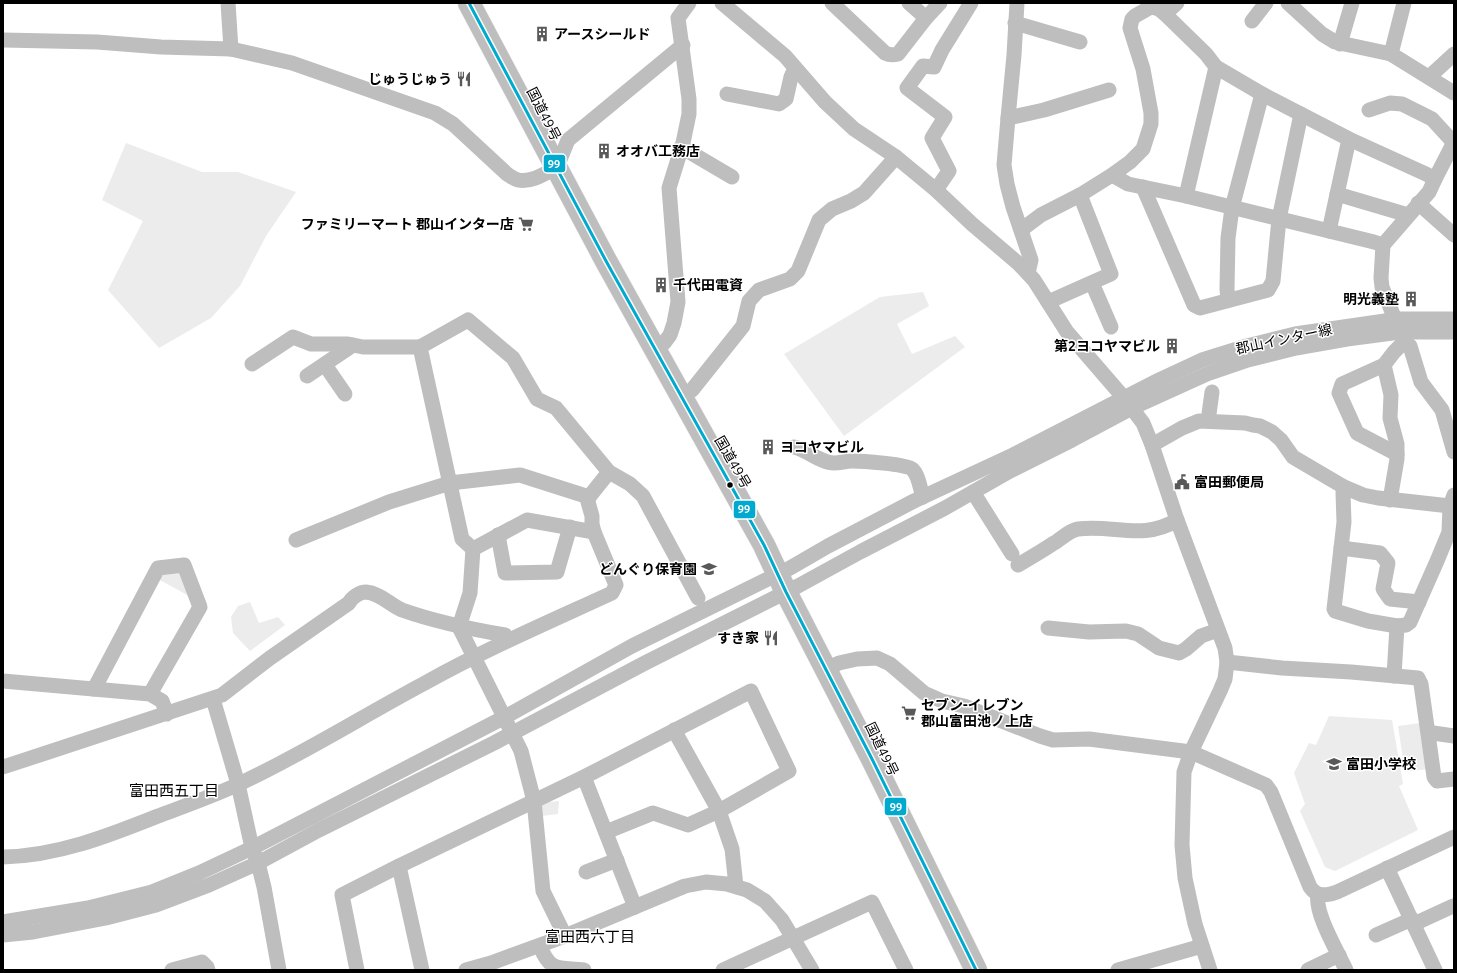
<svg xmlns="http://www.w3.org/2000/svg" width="1457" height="973" font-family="Ubuntu,'Noto Sans JP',sans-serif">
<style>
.green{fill:#ececec}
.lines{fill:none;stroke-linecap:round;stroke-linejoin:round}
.highway-casing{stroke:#dbdbdb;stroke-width:23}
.minor{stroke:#bebebe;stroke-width:15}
.highway{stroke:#bebebe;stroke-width:22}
.bus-1-casing{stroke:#fff;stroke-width:6}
.bus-1{stroke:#00a9ce;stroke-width:3}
.bus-dot{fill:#000;stroke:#fff;stroke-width:1.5}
.labels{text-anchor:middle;stroke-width:3;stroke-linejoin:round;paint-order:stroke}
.poi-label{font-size:14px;font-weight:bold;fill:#000;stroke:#fff;text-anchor:start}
.street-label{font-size:14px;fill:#000;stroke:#fff}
.neighbourhood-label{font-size:15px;fill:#000;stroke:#fff}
.line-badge{stroke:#fff;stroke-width:1.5}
.badge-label{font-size:11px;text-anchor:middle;font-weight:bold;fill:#fff}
</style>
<rect width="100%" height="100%" fill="#fff"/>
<!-- green -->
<g class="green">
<polygon points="126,143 202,172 238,172 296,192 266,236 240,286 211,318 159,348 108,290 143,221 102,200"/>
<polygon points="923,292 929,306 897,324 912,354 955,336 965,347 844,436 784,354 880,297"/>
<polygon points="181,571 189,596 158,579 161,572"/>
<polygon points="250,602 259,623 278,617 285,625 250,651 233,633 231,617 238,606"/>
<polygon points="1329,716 1392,720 1403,784 1399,786 1418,830 1335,871 1325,867 1300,811 1305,804 1294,773 1309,743 1316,745"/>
<polygon points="1420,723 1427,769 1405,772 1398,726"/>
<polygon points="559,801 558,814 542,816 541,803"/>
</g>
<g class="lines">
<!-- highway casing -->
<g class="highway-casing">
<polyline id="highway" points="469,3 606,261 764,545 786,592 872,759 976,970"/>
</g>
<!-- minor -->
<g class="minor">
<polyline points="228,3 231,49"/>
<polyline points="722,3 785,56 825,102 854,129 896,157 936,190 972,224 1019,264 1034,280 1067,332 1124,398 1143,423 1152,445 1177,520 1225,648 1227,662 1225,679 1220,691 1191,752 1184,772 1182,845 1185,878 1195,924 1210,970"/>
<path d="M832,3L885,53C889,55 894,55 898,54L926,18L940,3"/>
<polyline points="909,3 926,18"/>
<polyline points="1017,3 1014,55 1008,118 1004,165 1007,184 1013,207 1031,260 1028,273"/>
<polyline points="1288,3 1322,34 1335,42 1391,54 1454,93"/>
<polyline points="1165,14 1177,3"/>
<polyline points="1252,21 1266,3"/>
<polyline points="1015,23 1080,42"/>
<path d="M3,40L97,42L161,47L231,49L292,63L435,113L453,124L507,174C510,176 514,179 518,180C531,183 546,173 557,167L568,140L683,45"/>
<polyline points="1340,44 1352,3"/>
<polyline points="1391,54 1404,3"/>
<polyline points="1429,77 1454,54"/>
<polyline points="727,94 779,104 786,99 791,77 795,68"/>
<polyline points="1369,110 1390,103 1402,104 1432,119 1454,143"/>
<polyline points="1008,118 1044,110 1109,90"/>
<polyline points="681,147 732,177"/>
<polyline points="1435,179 1454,142"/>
<polyline points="1143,187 1194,305 1200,308 1268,290 1273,281 1279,219 1301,114"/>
<polyline points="936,190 949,171 932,138 945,117 907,88 923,66 934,67 942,50 971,3"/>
<polyline points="1337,194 1408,215"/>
<polyline points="1186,196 1216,67"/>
<polyline points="1418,203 1454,235"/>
<polyline points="1021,230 1041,215 1080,195 1112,175 1130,162 1143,149 1151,124 1151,113 1143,69 1130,28 1132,19 1135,16 1149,8 1152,7 1159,9 1165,14 1206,54 1216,67 1262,94 1349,139 1426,174 1435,179 1429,192 1383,245 1374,242 1186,196 1128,184 1112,175"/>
<polyline points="1329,231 1349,139"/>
<polyline points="1383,245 1381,278 1382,287 1404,342 1410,346 1421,382 1442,410 1454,452"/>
<polyline points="1092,283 1111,327"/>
<polyline points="1228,300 1227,289 1228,238 1232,208 1262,94"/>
<polyline points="1048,302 1111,274 1080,195"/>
<polyline points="664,343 670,335 674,323 678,302 669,188 683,143 689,114 689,99 678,18 689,3"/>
<polyline points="252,364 293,337 311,344 348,344 363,347 420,347"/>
<polyline points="325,365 345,394"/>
<polyline points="1384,365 1391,395 1390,418 1397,444 1397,459 1390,500"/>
<polyline points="307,376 353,345"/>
<polyline points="692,390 743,326 749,301 759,290 790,279 798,271 819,220 832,209 851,201 864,193 896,157"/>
<polyline points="1208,421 1212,392"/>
<polyline points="1152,445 1182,428 1199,421 1245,423 1253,425 1260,426 1272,432 1281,440 1293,457 1344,487"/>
<path d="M794,447C807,450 821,463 834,463C840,463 846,461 852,461C861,461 907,464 912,469C919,475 920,489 923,497"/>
<polyline points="1397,454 1357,433 1339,393 1342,384 1384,365 1394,352 1404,342"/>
<polyline points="973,492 1012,554"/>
<polyline points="498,535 505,573 557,572 570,527"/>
<polyline points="296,540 389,502 450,483 520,475 589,497 609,472"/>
<polyline points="1341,548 1380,553 1388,563 1383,589 1390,599 1419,602"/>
<polyline points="473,549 527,520 594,532"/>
<path d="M1018,565C1030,558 1042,551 1054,543C1061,539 1070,530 1078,529C1113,524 1143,541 1177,520"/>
<polyline points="1397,626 1368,621 1335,611 1334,609 1344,522 1343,493 1344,487 1363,495 1378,498 1450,506"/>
<polyline points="1048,628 1089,632 1126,631 1138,634 1159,648 1179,653 1186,649 1201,636 1218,630"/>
<polyline points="1227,662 1282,668 1351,672 1418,678 1421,684 1434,777 1437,781 1454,779"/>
<path d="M826,669L839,663L857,659L877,658L890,664L924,693L942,701L964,706L1040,736L1053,740L1089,739L1191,752L1266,785L1271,792L1310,887C1317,897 1326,896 1337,892L1454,837"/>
<polyline points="1394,676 1397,626 1406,625 1410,622 1437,561 1449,532 1450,506 1454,495"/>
<polyline points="3,681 150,694 162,701 167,714"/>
<polyline points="94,689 158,568 184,565 200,607 150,694"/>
<polyline points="213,699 238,784 252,848 258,863 264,887 279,970"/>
<polyline points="674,730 719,811 732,849 736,886"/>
<polyline points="1429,735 1433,733 1454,736"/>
<path d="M3,767L222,695L270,658L349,603C352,597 360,592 366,592C380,593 390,605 402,610C436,622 470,629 505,635"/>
<polyline points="584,777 635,907"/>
<path d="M3,857C57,856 108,836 158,816C185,806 213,796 239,784C303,754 363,716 425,683C486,649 549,622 612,593L616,585L594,532L592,524V516L588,502L589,497"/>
<polyline points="399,866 422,970"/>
<polyline points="1387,868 1435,970"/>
<polyline points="586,872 617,860"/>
<path d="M1318,894C1314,913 1338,952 1346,970"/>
<polyline points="3,922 88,908 152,892 199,873 252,848 505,717 632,646 790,568 828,546 914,501 1013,455 1159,380 1202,360 1247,346 1295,334 1399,319 1454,319"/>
<polyline points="1414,924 1453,906"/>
<polyline points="3,935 33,932 106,918 156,905 209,885 258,863 319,830 494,743 645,663 798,586 860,552 945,508 1010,471 1072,440 1132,408 1207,374 1248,360 1296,348 1347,339 1400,332 1454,332"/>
<polyline points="1376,935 1412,919"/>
<polyline points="565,936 543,891 534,801 521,751 459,627 470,593 473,549 462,539 420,347 468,320 513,358 537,399 556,408 609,472 630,484 643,496 698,598"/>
<path d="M540,946C550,972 558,967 584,970"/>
<polyline points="172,970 202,962 207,967 208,970"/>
<polyline points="357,970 342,895 399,866 584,777 751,691 789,771 719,811 688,825 653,813 606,832"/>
<polyline points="466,970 491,963 565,936 685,886 706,882 727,884 747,890 765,901 782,920 812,970"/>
<polyline points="723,970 872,902 906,970"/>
<polyline points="1118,970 1202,946"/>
<polyline points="1308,970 1339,955"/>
</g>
<!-- highway -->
<use href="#highway" class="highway"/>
<!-- bus-1 casing -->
<g class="bus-1-casing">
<polyline id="bus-1" points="469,3 606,261 764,545 786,592 872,759 976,970"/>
</g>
<!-- bus-1 -->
<use href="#bus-1" class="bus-1"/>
</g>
<!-- icons -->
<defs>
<g id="building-bare" transform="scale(1.2)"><path d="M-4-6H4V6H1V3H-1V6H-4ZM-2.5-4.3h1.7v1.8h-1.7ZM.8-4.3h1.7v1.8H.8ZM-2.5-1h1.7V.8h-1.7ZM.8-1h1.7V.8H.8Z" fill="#595959" stroke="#fff" stroke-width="2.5" paint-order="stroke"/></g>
<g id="restaurant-bare" transform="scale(1.2)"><path d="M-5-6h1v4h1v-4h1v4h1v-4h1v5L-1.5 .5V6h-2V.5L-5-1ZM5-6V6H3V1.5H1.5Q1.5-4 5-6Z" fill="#595959" stroke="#fff" stroke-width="2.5" paint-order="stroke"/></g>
<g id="supermarket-bare" transform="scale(1.2)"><path d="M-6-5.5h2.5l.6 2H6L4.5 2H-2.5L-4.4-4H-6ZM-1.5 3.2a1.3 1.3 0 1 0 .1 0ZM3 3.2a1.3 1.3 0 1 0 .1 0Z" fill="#595959" stroke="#fff" stroke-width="2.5" paint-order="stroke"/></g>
<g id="civic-bare" transform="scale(1.2)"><path d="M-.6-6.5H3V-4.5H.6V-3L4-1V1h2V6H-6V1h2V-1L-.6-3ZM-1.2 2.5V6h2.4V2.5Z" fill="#595959" stroke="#fff" stroke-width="2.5" paint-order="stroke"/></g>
<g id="school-bare" transform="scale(1.2)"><path d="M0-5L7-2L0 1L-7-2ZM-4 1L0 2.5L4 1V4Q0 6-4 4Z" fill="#595959" stroke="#fff" stroke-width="2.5" paint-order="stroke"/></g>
</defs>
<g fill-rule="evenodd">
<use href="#building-bare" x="542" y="34"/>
<use href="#restaurant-bare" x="464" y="79"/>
<use href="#building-bare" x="604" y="151"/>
<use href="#supermarket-bare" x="526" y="224"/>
<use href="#building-bare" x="661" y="285"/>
<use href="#building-bare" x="1411" y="299"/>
<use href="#building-bare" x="1172" y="346"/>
<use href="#building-bare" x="768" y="447"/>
<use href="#civic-bare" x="1182" y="482"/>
<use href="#school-bare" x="709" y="569"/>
<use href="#restaurant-bare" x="771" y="638"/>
<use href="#supermarket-bare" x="909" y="713"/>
<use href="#school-bare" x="1334" y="764"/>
</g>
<!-- markers -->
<circle class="bus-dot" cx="730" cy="485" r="3.5"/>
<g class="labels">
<!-- poi labels -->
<g class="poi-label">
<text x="554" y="39">アースシールド</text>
<text x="452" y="84" text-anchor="end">じゅうじゅう</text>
<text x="616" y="156">オオバ工務店</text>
<text x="514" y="229" text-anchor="end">ファミリーマート 郡山インター店</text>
<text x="673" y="290">千代田電資</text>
<text x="1399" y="304" text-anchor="end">明光義塾</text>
<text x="1160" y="351" text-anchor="end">第2ヨコヤマビル</text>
<text x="780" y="452">ヨコヤマビル</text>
<text x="1194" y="487">富田郵便局</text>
<text x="697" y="574" text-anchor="end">どんぐり保育園</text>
<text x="759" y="643" text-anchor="end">すき家</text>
<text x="921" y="710">セブン-イレブン<tspan x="921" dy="16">郡山富田池ノ上店</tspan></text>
<text x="1346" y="769">富田小学校</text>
</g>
<!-- street labels -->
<g class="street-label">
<text transform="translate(544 114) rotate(63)" y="5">国道49号</text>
<text transform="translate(1284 339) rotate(-12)" y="5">郡山インター線</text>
<text transform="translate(733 462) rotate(60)" y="5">国道49号</text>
<text transform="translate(882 749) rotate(64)" y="5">国道49号</text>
</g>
<!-- neighbourhood labels -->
<g class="neighbourhood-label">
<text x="174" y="796">富田西五丁目</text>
<text x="590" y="942">富田西六丁目</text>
</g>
</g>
<g class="line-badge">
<rect x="543" y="154" width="23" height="19" rx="4" fill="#00a9ce"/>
<rect x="733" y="500" width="23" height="19" rx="4" fill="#00a9ce"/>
<rect x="884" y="797" width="23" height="19" rx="4" fill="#00a9ce"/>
</g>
<g class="badge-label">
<text x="554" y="168">99</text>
<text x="744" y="513">99</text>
<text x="896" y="811">99</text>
</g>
<!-- border -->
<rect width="1457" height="973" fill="none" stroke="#000000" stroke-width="8"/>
</svg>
